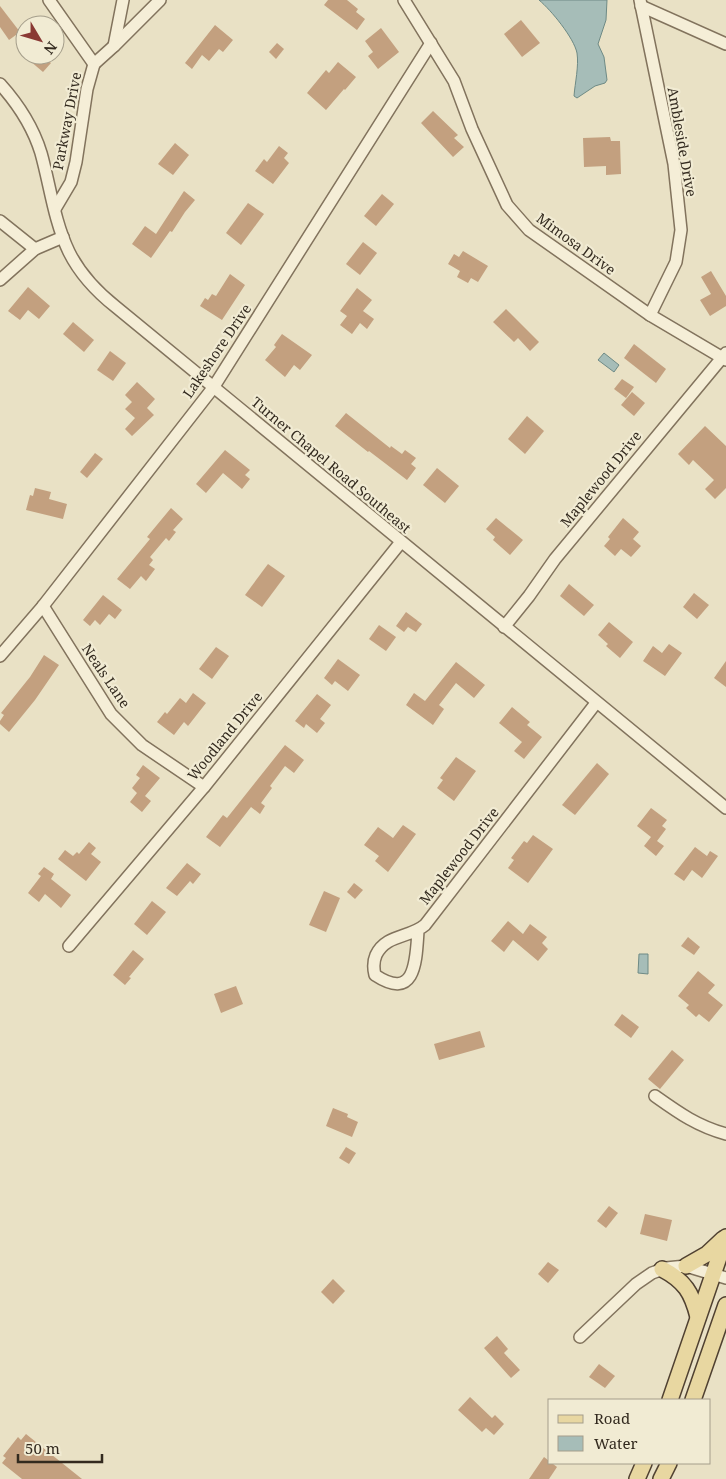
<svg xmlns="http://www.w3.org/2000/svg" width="726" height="1479" font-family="'Noto Serif',serif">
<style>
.water{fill:#a6bdb8;stroke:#6e8a85}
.building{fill:#c3a07f}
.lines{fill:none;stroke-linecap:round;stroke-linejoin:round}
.minor-casing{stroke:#82735d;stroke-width:14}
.major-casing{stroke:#504131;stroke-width:18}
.minor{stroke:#f5eed7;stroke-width:11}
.major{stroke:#e8d7a1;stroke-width:15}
.labels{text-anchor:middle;stroke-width:4.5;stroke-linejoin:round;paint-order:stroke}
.street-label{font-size:14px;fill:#332a1f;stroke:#f1ebd3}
</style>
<rect width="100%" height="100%" fill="#e9e1c5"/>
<!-- water -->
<g class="water">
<path d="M539,0H607L606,20L598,44L604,57L607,80L605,83L595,86L577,98L574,96C575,83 579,66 577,53C574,38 551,10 539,0Z"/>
<polygon points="604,353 619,365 614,372 598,360"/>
<polygon points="639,954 648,954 648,974 638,973"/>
</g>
<!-- building -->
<g class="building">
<polygon points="328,0 347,0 358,9 356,12 365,19 357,30 324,5"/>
<polygon points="0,6 20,32 9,40 0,27"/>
<polygon points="521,20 540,43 522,57 504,34"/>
<polygon points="215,25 233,40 223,52 219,49 209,61 202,55 192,69 185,63"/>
<polygon points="381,28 399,52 378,69 368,56 373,52 365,41"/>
<polygon points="277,43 284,49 276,59 269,52"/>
<polygon points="23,55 42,55 51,63 43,72"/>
<polygon points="338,62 356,77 345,90 344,89 326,110 307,93 326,70 329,73"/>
<polygon points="433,111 458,135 454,138 464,147 453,157 421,123"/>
<polygon points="610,137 611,141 620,141 621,174 606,175 606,166 584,167 583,138"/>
<polygon points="175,143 189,155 173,175 158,164"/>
<polygon points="279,146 288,153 284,158 289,163 273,184 255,171 264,159 267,162"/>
<polygon points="184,191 195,200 185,212 172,232 170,231 151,258 132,244 145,226 156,234"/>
<polygon points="382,194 394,204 376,226 364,216"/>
<polygon points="248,203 264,214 241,245 226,233"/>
<polygon points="363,242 377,253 360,275 346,264"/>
<polygon points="463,251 488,266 478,282 471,278 468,283 457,277 460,271 448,264 454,254 459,257"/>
<polygon points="711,271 726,296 726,306 710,316 700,300 711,294 701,277"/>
<polygon points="230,274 245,285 222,320 200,306 205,298 208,300 212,294 216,296"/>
<polygon points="28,287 50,306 39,319 28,310 20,320 8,311"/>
<polygon points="357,288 372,300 363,311 374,319 367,329 360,323 352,334 340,325 347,316 340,311"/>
<polygon points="506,309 539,342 530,351 518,338 514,342 493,322"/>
<polygon points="73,322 94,340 84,352 63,334"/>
<polygon points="282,334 312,355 300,370 294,365 285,377 265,360 276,347 274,345"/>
<polygon points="634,344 666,369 656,383 624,358"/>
<polygon points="110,351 126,363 113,381 97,370"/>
<polygon points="622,379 634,387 626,398 614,389"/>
<polygon points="137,382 155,399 147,408 154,415 132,436 125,429 135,418 125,409 132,402 125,395"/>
<polygon points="632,392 645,403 634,416 621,405"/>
<polygon points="346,413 390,448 391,446 402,454 405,450 416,458 411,464 416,468 407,480 369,451 368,452 335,426"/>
<polygon points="527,416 544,431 525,454 508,439"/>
<polygon points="705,426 726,446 726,488 715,499 705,489 714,480 693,460 689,465 678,454"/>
<polygon points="225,450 250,470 245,475 250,479 242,489 223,473 206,493 196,484"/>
<polygon points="95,453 103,459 87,478 80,472"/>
<polygon points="437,468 459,486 445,503 423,485"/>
<polygon points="35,488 51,492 49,499 67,504 63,519 26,510 30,495 33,496"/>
<polygon points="171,508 183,519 173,530 176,532 169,541 166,538 150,557 153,560 149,565 155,569 146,581 141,576 130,589 117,579 150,539 147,537"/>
<polygon points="496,518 523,540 510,555 493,540 495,537 486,529"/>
<polygon points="623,518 639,532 633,539 641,546 631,557 621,549 615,556 604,546 610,539 608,537"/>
<polygon points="268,564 285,576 262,607 245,595"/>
<polygon points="569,584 594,605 584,616 560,596"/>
<polygon points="694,593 709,605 697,619 683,607"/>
<polygon points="103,595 122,610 115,619 109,614 100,625 95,620 90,626 83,620"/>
<polygon points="406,612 422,624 416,632 408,627 404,632 396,626"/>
<polygon points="609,622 633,642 620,658 606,646 608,644 598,635"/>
<polygon points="379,625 396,637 386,651 369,639"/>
<polygon points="669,644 682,653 665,676 643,661 653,646 662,653"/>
<polygon points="216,647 229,656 212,679 199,669"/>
<polygon points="44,655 59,665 35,700 9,732 0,724 0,721 4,715 1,713 30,677"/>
<polygon points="338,659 360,675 348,691 335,681 332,685 324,678"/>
<polygon points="726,661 726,687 714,678"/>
<polygon points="456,662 485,685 474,698 456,683 439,705 444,709 433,725 406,705 414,693 425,701"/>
<polygon points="193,693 206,703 188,726 184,722 174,735 157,722 165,712 167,714 180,698 186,703"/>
<polygon points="317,694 331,705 320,719 325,723 317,733 306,724 304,728 295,721"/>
<polygon points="512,707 530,722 527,725 542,737 524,759 514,751 522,742 499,723"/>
<polygon points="285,745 304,760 294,773 285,766 270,786 272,788 261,803 265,806 260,814 251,807 220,847 206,837 223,815 227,818"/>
<polygon points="456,757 476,771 454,801 437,788 443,780 440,778"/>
<polygon points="597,763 609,774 575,815 562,805"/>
<polygon points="143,765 160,778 145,796 151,801 142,812 130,802 137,793 132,788 140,778 136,775"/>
<polygon points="651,808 667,820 662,826 666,829 657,841 664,846 656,856 644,846 651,837 637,826"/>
<polygon points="403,825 416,834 388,872 375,861 379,856 364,845 378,827 393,838"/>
<polygon points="533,835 553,849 528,883 508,868 514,860 511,858 524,841 527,843"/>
<polygon points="89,842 96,848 91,854 101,862 86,881 58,859 65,850 73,856 77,852 79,854"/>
<polygon points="695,847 707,856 710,851 718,856 702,878 692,870 684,881 674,874"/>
<polygon points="187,863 201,874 193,884 190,881 177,896 166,888"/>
<polygon points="44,867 54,874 51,879 71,895 61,908 45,894 39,902 28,893 41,876 38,874"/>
<polygon points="354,883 363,890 355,899 347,892"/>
<polygon points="324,891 340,898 326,932 309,925"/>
<polygon points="152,901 166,912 147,935 134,924"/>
<polygon points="508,921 523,934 530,924 547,937 542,943 548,949 538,961 513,940 504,952 491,941"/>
<polygon points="688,937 700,947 694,955 681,946"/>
<polygon points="133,950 144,959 129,977 131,978 125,985 113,975"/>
<polygon points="698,971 715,985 708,993 723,1005 709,1022 699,1014 696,1017 686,1008 689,1005 678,996"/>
<polygon points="236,986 243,1004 221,1013 214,994"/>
<polygon points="622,1014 639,1027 631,1038 614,1025"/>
<polygon points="480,1031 485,1047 439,1060 434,1044"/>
<polygon points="672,1050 684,1060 660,1089 648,1079"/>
<polygon points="333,1108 348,1114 347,1117 358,1122 352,1137 326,1126"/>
<polygon points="346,1147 356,1153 349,1164 339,1158"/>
<polygon points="609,1206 618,1213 606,1228 597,1221"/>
<polygon points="645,1214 672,1220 667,1241 640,1234"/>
<polygon points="548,1262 559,1270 548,1283 538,1274"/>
<polygon points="333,1279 345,1291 333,1304 321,1292"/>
<polygon points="497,1336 508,1349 504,1353 520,1370 511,1378 484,1348"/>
<polygon points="599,1364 615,1376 605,1388 589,1377"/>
<polygon points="470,1397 492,1418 495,1415 504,1424 494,1435 486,1428 482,1432 458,1410"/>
<polygon points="26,1434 62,1463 82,1479 22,1479 2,1463 6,1458 3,1456 18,1437 21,1440"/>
<polygon points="544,1457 557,1467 549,1479 529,1479"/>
</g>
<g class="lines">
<!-- minor casing -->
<g class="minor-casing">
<g id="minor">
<polyline points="49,0 94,64"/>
<polyline points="404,0 454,81 472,129 507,205 529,230 650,315 726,360"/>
<polyline points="640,0 674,164 681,230 676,262 650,315"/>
<polyline points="641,6 726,44"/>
<polyline points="114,46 123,0"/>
<polyline points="94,64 114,46 160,0"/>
<path d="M0,84C18,104 33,127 41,153C50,185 54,221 69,252C80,274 97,292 116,307L726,808"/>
<polyline points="55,209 71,182 76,162 87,89 94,64"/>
<polyline points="0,221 35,249"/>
<polyline points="0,280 35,249 63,237"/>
<polyline points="43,606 111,714 142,745 204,787"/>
<polyline points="504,627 529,596 555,559 726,353"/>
<polyline points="0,656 43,606 213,388 431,43"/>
<path d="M418,931C416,960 416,1002 375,975C373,967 373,962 376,955C386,934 410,938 425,925L596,703"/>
<polyline points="69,946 204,787 401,542"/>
<path d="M655,1096C679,1113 697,1126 726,1134"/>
<polyline points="580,1337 636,1284 652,1273 666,1268 686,1266 726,1278"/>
</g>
</g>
<!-- major casing -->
<g class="major-casing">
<g id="major">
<polyline points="686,1266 707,1254 723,1239"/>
<path d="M662,1269C685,1281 692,1293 698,1317"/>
<polyline points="670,1400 726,1237"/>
<polyline points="693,1400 726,1305"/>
<polyline points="637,1479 644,1463"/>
<polyline points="661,1479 669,1463"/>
</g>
</g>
<!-- minor -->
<use href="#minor" class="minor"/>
<!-- major -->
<use href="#major" class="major"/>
</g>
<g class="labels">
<!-- street labels -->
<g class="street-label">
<text transform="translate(67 121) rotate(-79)" y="5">Parkway Drive</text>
<text transform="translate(682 142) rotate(80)" y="5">Ambleside Drive</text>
<text transform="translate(576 244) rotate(36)" y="5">Mimosa Drive</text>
<text transform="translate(217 351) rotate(-56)" y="5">Lakeshore Drive</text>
<text transform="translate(331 465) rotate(40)" y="5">Turner Chapel Road Southeast</text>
<text transform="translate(601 479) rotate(-51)" y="5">Maplewood Drive</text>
<text transform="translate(106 676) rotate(56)" y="5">Neals Lane</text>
<text transform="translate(225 736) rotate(-51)" y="5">Woodland Drive</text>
<text transform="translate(459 856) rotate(-52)" y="5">Maplewood Drive</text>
</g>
</g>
<!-- legend -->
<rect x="548" y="1399" width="162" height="65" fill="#f1ebd3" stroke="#a59e8b"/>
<rect x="558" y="1415" width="25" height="8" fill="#e8d7a1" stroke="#a59e8b"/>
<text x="594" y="1424" font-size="15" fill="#332a1f">Road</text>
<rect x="558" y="1436" width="25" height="15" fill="#a6bdb8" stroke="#a59e8b"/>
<text x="594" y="1449" font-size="15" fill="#332a1f">Water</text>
<!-- north arrow -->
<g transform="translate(40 40) rotate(128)"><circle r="24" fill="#f1ebd3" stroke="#a59e8b"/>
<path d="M0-4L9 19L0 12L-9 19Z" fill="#8a3934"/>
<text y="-8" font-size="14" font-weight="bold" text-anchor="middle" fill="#332a1f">N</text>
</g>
<!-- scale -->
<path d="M18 1454v8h84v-8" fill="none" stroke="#332a1f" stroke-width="2.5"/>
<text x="25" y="1454" font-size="15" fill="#332a1f" stroke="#f1ebd3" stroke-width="4" paint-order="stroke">50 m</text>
</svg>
